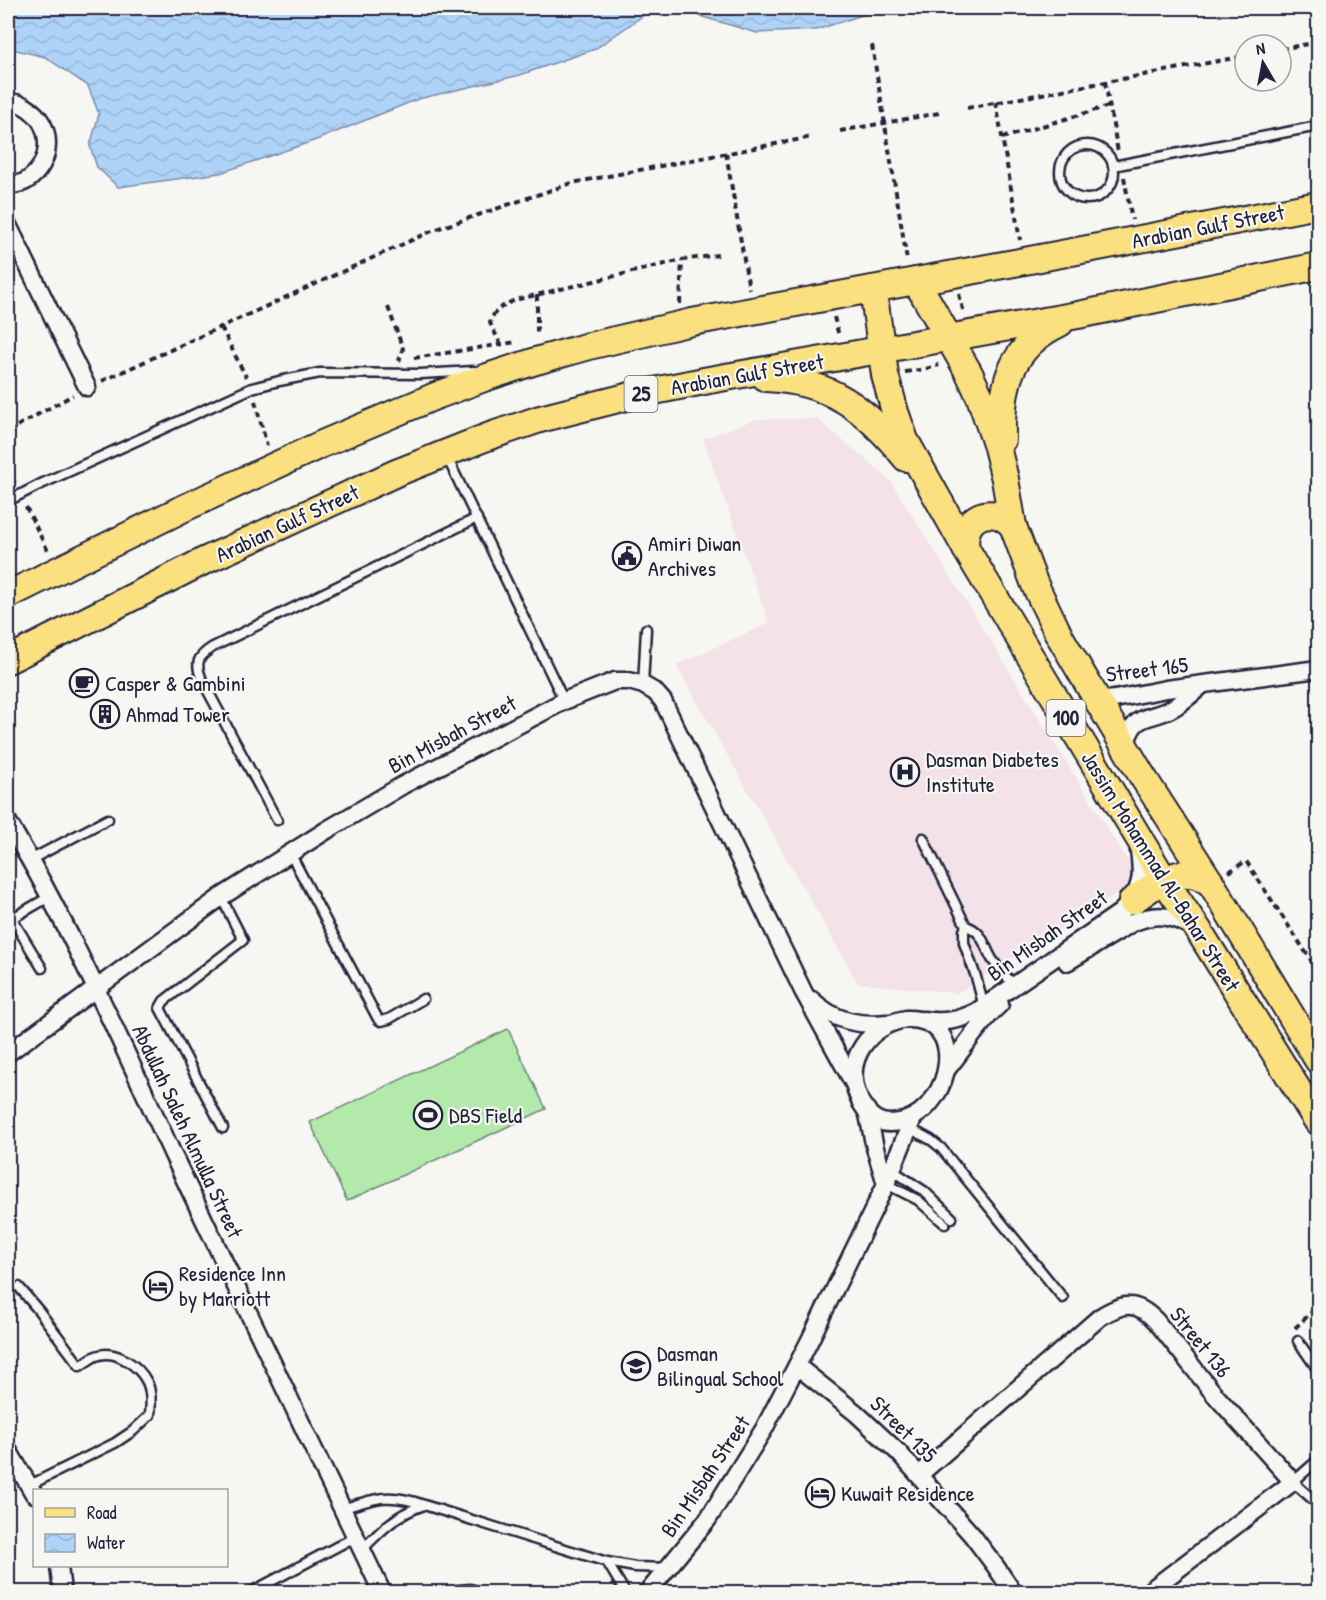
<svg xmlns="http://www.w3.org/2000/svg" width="1326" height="1600" font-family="'Patrick Hand',sans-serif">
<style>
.built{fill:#f3e2e7}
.pitch{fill:#b4e9ac;stroke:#6b8674;stroke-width:1.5}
.water{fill:url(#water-waves);stroke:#768cac;stroke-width:1.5}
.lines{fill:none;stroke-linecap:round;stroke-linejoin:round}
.lane-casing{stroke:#22223b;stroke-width:13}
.street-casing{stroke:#22223b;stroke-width:21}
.primary-casing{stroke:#22223b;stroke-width:30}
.path{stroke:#22223b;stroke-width:4;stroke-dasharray:6 4.5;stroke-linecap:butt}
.lane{stroke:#f6f6f2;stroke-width:8}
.street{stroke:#f6f6f2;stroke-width:16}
.primary{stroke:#fbe080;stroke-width:26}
.labels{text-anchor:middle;stroke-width:4.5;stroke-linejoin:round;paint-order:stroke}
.shield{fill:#f6f6f2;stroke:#626272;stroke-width:1.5}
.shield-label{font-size:21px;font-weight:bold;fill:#22223b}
.street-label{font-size:22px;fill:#22223b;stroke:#f6f6f2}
.poi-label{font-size:22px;fill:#22223b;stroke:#f6f6f2;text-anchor:start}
</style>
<defs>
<pattern id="water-waves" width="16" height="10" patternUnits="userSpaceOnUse" patternTransform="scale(1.5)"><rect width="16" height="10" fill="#aed3f7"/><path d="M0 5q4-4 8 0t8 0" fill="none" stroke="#95b5d5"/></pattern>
</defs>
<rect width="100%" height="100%" fill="#f6f6f2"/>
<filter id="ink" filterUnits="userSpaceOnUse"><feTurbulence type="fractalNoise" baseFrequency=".0167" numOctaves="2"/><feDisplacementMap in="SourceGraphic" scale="12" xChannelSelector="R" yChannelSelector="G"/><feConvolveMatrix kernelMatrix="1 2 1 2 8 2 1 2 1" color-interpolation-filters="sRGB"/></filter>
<g filter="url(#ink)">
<!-- built -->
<polygon class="built" points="756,419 817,419 890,480 1139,879 957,993 858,983 676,665 769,623 703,439"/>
<!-- pitch -->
<polygon class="pitch" points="508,1029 546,1109 347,1201 310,1122"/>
<!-- water -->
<g class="water">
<polygon points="8,8 643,8 644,15 595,49 520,75 418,99 316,140 220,173 118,187 97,167 90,146 99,114 88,86 45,57 8,48"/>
<polygon points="680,8 912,8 865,14 816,30 757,33 703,17"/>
</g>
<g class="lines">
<!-- lane casing -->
<g class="lane-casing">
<g id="lane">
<circle cx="1087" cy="172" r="27"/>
<polyline points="1113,166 1318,126"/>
<polyline points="446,455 564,701"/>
<polyline points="8,501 39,485 252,388 279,381 320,373 420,374 474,371"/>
<polyline points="643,685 646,629"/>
<path d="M277,820L202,680C195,663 197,657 213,647L477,518"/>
<path d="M923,838L966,926C983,931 984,946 992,959C998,969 1006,977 1015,985"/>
<polyline points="290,853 378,1019 381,1021 389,1019 423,999"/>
<polyline points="30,860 108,819"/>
<polyline points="221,897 243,940 164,1001 160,1008 223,1128"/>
<polyline points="8,912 42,968"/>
<polyline points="11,919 49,897"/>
<polyline points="966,926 964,931 964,943 976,977 984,1007"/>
<polyline points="909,1128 931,1140 941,1148 1063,1298"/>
<polyline points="892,1170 924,1191 952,1218"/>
<polyline points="886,1184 918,1200 945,1224"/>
<path d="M19,1287L39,1311L80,1366C85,1363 91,1358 96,1356C115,1348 139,1366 147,1382C152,1392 151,1405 150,1415L133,1431L115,1443L30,1485"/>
<polyline points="1298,1341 1318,1370"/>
<polyline points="1318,1460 1293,1482 1318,1504"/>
<polyline points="8,1478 21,1471"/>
<path d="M342,1509C375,1498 390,1492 424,1505L607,1562L635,1567L669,1568"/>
<path d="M362,1550C381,1530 397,1514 424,1505"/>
<polyline points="607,1562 625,1592"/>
<polyline points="251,1592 355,1537"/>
<polyline points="456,1592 459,1590 470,1589 481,1592"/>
</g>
</g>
<!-- street casing -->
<g class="street-casing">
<g id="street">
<path d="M8,101C13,103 21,103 26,107C54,124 54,163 26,181C21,184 13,185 8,186"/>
<polyline points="8,225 87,387"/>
<polyline points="1095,696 1107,700 1115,699 1166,689 1318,669"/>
<path d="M1125,748C1134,708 1150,723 1176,706C1185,700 1194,692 1202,685"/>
<path d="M8,822C72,929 122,1045 175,1159C243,1304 313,1448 382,1592"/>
<path d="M1067,962L1132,923C1157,912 1171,915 1194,928"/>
<path d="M812,1000C834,1021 858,1026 888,1023"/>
<path d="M906,1019C969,1017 953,1105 904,1121C896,1123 886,1125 877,1120C869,1116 861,1105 858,1096C843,1059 870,1025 906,1019Z"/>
<path d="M923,1020C943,1023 958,1021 976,1012L1121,912C1144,889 1143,875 1138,844"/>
<polyline points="8,1053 221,897 327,830 403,785 564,701 615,681 629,681 643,685 655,692 663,701 803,991 854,1084"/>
<path d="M947,1069C965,1047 979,1023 1000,1004"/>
<polyline points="867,1110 875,1148 886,1184"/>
<polyline points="797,1366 856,1413 899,1453 972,1535 996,1567 1013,1592"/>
<polyline points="8,1450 34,1494"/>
<path d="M919,1475L1100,1317C1123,1303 1136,1300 1156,1321L1215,1395L1293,1482L1148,1592"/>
<polyline points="59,1566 62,1592"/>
<polyline points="648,1592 708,1519 764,1429 809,1342 886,1184 913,1118"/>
</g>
</g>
<!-- primary casing -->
<g class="primary-casing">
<g id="primary">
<polyline points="916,281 969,373 980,397 997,447 1005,479 1013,526 1035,585 1059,635 1141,774 1211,883 1318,1060"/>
<polyline points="873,289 885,375 895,412 905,440 966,549 1164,880 1199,931 1318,1122"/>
<path d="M766,378C831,381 866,409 906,458"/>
<path d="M1002,440C1001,387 1008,348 1060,323"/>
<path d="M966,549C960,517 992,502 1013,526"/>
<polyline points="8,595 180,510 322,444 433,397 484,378 536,361 589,346 692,322 1014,263 1318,205"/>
<polyline points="8,660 204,561 396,473 487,437 540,419 634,395 709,380 1078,315 1318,266"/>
<path d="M1132,901C1150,889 1174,867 1199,876C1203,878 1207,881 1211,883"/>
</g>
</g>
<!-- path -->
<g class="path">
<polyline points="872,45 907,260"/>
<polyline points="1281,49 1318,42"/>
<polyline points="1105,82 1118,152"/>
<polyline points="996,102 1020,240"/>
<polyline points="967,108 1245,56"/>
<polyline points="840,131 939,113"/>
<polyline points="1002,138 1109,106"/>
<polyline points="726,153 749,289"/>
<polyline points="1124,177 1132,220"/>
<polyline points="959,294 964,313"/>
<polyline points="537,295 537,337"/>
<polyline points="680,304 682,260"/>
<polyline points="388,307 403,349 399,361"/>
<polyline points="834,317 839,336"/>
<polyline points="221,327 246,377"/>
<path d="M501,345L490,323C494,309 503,306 515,300L682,260L718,255"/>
<polyline points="414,358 516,342"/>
<polyline points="905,372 926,369 939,365"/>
<polyline points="102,381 434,230 572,183 812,137"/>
<polyline points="255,401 267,446"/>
<polyline points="8,431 73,395"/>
<polyline points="8,468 15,484"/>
<polyline points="26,507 48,551"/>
<polyline points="1229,872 1246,861 1318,971"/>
<polyline points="1295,1328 1318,1306"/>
</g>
<!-- lane -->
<use href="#lane" class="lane"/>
<!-- street -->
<use href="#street" class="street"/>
<!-- primary -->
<use href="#primary" class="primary"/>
</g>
</g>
<!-- icons -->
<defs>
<g id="civic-ring" transform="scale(1.5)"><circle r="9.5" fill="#f6f6f2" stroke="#22223b" stroke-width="1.5"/><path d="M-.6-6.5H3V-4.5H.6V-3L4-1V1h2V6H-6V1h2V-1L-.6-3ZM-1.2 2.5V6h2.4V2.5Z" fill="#22223b"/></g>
<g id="cafe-ring" transform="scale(1.5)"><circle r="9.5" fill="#f6f6f2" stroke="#22223b" stroke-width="1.5"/><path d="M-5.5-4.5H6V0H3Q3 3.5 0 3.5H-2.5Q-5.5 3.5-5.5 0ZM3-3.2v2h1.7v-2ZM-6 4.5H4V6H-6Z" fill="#22223b"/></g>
<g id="building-ring" transform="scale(1.5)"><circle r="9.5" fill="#f6f6f2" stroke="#22223b" stroke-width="1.5"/><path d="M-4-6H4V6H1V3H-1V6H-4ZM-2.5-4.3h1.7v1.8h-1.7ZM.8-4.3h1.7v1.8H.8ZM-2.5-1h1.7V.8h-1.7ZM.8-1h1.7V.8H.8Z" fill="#22223b"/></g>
<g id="hospital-ring" transform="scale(1.5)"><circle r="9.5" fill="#f6f6f2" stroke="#22223b" stroke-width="1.5"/><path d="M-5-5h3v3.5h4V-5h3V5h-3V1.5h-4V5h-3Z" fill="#22223b"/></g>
<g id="stadium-ring" transform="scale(1.5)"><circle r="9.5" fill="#f6f6f2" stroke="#22223b" stroke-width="1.5"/><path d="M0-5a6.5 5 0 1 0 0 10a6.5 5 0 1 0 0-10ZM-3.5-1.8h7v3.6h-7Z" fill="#22223b"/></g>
<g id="hotel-ring" transform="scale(1.5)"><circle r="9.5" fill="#f6f6f2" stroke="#22223b" stroke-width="1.5"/><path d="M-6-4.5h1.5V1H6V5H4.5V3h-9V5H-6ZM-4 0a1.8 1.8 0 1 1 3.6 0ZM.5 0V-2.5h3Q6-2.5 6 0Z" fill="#22223b"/></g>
<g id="school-ring" transform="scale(1.5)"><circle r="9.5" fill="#f6f6f2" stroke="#22223b" stroke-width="1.5"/><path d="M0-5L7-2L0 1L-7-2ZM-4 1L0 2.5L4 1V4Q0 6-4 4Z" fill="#22223b"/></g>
</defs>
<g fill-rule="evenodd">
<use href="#civic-ring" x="627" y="556"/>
<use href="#cafe-ring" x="84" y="683"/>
<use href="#building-ring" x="105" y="714"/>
<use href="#hospital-ring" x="905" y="772"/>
<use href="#stadium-ring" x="428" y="1115"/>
<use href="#hotel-ring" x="158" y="1286"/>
<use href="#school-ring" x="636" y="1366"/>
<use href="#hotel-ring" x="820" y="1493"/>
</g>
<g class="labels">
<!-- shield labels -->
<g class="shield">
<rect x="624.5" y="376" width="33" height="36" rx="4.5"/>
<rect x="1046.5" y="700" width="39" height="36" rx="4.5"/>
</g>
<g class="shield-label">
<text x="641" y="401">25</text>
<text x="1066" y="725">100</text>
</g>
<!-- street labels -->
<g class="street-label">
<text transform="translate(1208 226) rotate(-11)" y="8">Arabian Gulf Street</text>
<text transform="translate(747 374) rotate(-10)" y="8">Arabian Gulf Street</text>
<text transform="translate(287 523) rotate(-25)" y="8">Arabian Gulf Street</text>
<text transform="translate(1147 669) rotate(-7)" y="8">Street 165</text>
<text transform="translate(452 734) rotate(-28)" y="8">Bin Misbah Street</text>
<text transform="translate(1161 871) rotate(58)" y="8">Jassim Mohammad Al-Bahar Street</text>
<text transform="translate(1047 935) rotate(-35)" y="8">Bin Misbah Street</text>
<text transform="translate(188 1131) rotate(65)" y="8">Abdullah Saleh Almulla Street</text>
<text transform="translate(1201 1342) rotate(51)" y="8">Street 136</text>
<text transform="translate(904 1429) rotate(45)" y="8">Street 135</text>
<text transform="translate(705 1476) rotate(-56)" y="8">Bin Misbah Street</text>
</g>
<!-- poi labels -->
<g class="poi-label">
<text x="648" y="551">Amiri Diwan<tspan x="648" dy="25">Archives</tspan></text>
<text x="105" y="691">Casper &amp; Gambini</text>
<text x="126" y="722">Ahmad Tower</text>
<text x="926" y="767">Dasman Diabetes<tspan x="926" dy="25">Institute</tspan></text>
<text x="449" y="1123">DBS Field</text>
<text x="179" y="1281">Residence Inn<tspan x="179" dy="25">by Marriott</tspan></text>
<text x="657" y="1361">Dasman<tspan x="657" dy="25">Bilingual School</tspan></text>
<text x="841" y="1501">Kuwait Residence</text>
</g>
</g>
<!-- margin -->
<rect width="1326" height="1600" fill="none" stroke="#f6f6f2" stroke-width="30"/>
<rect x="15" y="15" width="1296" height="1570" fill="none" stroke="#22223b" stroke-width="2" filter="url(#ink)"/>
<!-- legend -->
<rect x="33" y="1489" width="195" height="78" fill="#f6f6f2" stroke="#a1a1a9" stroke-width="1.5"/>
<rect x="45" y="1508" width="30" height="9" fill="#fbe080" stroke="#a1a1a9" stroke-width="1.5"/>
<text x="87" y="1519" font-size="18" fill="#22223b">Road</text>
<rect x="45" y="1534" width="30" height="18" fill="url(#water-waves)" stroke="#a1a1a9" stroke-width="1.5"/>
<text x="87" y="1549" font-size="18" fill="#22223b">Water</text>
<!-- north arrow -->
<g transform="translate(1263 63) rotate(350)"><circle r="28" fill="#f6f6f2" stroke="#a1a1a9" stroke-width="1.5"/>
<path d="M0-4.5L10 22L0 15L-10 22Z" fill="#22223b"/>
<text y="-9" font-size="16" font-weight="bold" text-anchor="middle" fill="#22223b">N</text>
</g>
</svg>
